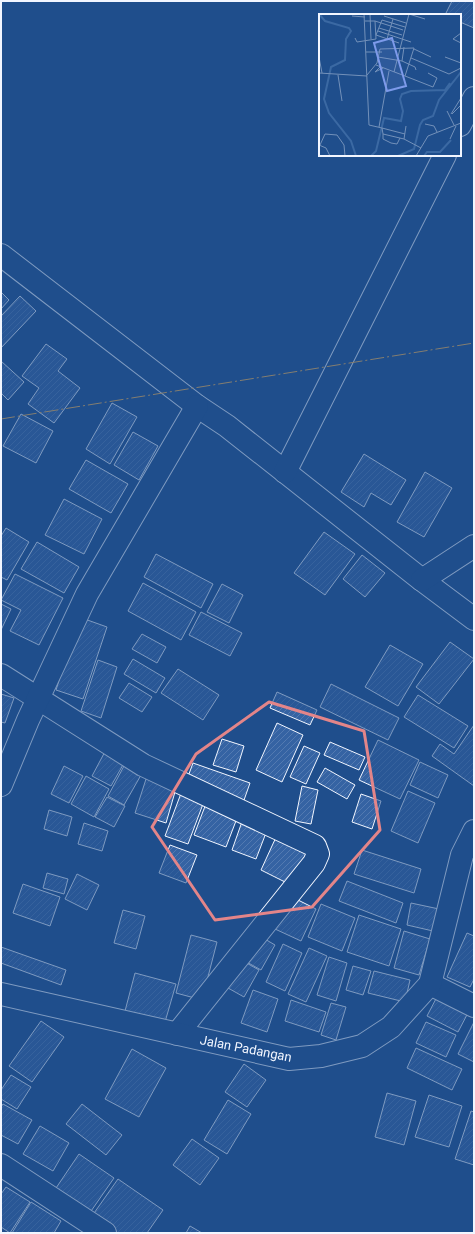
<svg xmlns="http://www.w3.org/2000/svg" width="475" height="1234" font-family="Roboto,sans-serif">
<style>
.building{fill:url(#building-hatch);stroke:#f2f6ff}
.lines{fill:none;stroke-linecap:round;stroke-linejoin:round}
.minor-casing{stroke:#f2f6ff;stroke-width:24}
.minor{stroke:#1f4e8c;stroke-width:22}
.power{stroke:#ffb74d;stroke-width:1;stroke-dasharray:14 3 2 3;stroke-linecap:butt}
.marked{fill:none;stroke:#e38589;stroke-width:3;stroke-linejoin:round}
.labels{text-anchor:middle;stroke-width:3;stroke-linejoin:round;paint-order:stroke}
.street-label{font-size:13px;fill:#f2f6ff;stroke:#1f4e8c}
.inset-river{fill:none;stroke:#3b69a3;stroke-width:2}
.inset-road{fill:none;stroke:#7391ba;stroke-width:1}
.view{fill:#7d9aea;fill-opacity:0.15;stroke:#7d9aea;stroke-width:2}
.inset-edge{fill:none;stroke:#f2f6ff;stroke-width:2}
</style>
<defs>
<pattern id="building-hatch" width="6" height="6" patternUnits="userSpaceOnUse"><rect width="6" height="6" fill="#3563a3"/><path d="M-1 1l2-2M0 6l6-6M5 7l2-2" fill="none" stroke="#537ab1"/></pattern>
</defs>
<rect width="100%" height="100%" fill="#1f4e8c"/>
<!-- building -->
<g class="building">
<polygon points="452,1 474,1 474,28 460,22 460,15 445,15"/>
<polygon points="1,292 9,300 1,309"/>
<polygon points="20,296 36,311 1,348 1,316"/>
<polygon points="46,344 67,359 58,371 80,388 54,423 28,404 39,388 22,376"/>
<polygon points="1,361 24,382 8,400 1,393"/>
<polygon points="112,403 137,417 110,464 86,449"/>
<polygon points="21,414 53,431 36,463 3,446"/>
<polygon points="133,432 158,446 139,480 114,465"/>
<polygon points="364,454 406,480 391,505 371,493 364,507 341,492"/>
<polygon points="86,460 128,484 111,513 69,489"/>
<polygon points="425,472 452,488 424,537 397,522"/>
<polygon points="64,499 102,519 84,554 45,535"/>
<polygon points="6,528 29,542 7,580 1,577 1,536"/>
<polygon points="324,532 355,554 325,595 294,573"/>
<polygon points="37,542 79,567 64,593 21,569"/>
<polygon points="156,554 213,584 201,608 144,577"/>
<polygon points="362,555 385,573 365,597 343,579"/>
<polygon points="15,574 63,598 39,645 10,631 21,610 1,600"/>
<polygon points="143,583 196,612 181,640 128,611"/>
<polygon points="222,584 243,595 229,623 207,612"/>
<polygon points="1,604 11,609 1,630"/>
<polygon points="201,612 242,633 230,656 189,635"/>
<polygon points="79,617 107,627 83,699 56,690"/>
<polygon points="142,634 166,647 157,663 132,649"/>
<polygon points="450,642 474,659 439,704 416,687"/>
<polygon points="390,645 423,664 398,706 365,687"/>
<polygon points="133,659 165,678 156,693 124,674"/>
<polygon points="98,660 117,667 101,718 81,711"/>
<polygon points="178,669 219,695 203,720 161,693"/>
<polygon points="129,683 152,697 142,712 119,698"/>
<polygon points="331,684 399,718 388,740 320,707"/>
<polygon points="277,692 317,710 310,725 270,708"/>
<polygon points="1,694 14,698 5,723 1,722"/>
<polygon points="418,695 468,726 454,748 404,717"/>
<polygon points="277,723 303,735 282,782 256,770"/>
<polygon points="474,725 474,786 432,756 440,744 454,754"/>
<polygon points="222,739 244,746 236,772 213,765"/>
<polygon points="378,740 419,760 400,799 359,780"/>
<polygon points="330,742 365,757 359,770 324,755"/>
<polygon points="108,746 128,756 111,786 92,776"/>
<polygon points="304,746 320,753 306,784 290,777"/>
<polygon points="420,762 448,775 438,798 410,785"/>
<polygon points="193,763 250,783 243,803 186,782"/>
<polygon points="64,766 83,776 69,803 51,794"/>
<polygon points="124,766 141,775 124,805 108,796"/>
<polygon points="325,768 355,785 347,799 317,782"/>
<polygon points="86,776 109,789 94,817 71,804"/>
<polygon points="147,776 177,785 166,823 135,813"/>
<polygon points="302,786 318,790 311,824 295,821"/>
<polygon points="183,788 206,796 188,844 165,836"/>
<polygon points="408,791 435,803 418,843 391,831"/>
<polygon points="361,794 381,801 372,829 352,822"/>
<polygon points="107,797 125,806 114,827 95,817"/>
<polygon points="207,801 239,813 226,847 194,835"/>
<polygon points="49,810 72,817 67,836 44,829"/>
<polygon points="244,816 269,825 256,859 232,850"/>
<polygon points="84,823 108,831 102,851 78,844"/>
<polygon points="277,835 308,850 291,885 261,870"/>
<polygon points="170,845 197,855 186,883 159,873"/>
<polygon points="362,850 421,869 414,893 354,874"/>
<polygon points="47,873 68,879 64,894 43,888"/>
<polygon points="77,874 99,885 87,910 65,899"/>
<polygon points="347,881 403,903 396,923 339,901"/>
<polygon points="23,884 60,897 50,926 13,913"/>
<polygon points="290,896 316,909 301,941 275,929"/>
<polygon points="411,903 439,909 433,931 407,925"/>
<polygon points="321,904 355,918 342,951 308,937"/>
<polygon points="123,910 145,916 136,949 114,943"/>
<polygon points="359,915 401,929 389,966 347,952"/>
<polygon points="404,931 430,939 419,975 394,968"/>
<polygon points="467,933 474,936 474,979 470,987 447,977"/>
<polygon points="191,935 217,942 202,1000 176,993"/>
<polygon points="258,935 275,945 261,970 243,960"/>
<polygon points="283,944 302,953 285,991 266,982"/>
<polygon points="1,947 66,970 61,985 1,963"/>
<polygon points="309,948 327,956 306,1002 288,994"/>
<polygon points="329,957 347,963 336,1001 317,995"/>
<polygon points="243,961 259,970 244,997 228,988"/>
<polygon points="353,966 371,971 363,995 346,990"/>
<polygon points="374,971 410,980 405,1002 368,993"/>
<polygon points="135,973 176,984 165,1022 125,1011"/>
<polygon points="253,990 278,999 267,1032 241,1023"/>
<polygon points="439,993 470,1009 458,1032 427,1016"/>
<polygon points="291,1000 326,1012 319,1032 285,1021"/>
<polygon points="331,1003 346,1007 336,1040 321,1035"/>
<polygon points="41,1021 64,1037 32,1082 9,1066"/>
<polygon points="426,1022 456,1035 446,1057 416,1043"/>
<polygon points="474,1022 474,1062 458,1054"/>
<polygon points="416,1048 462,1069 452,1090 407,1068"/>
<polygon points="132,1049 166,1068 139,1117 105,1099"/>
<polygon points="244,1064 266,1080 247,1107 225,1092"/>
<polygon points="11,1075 31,1087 17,1109 1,1099 1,1090"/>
<polygon points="387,1093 416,1101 404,1145 375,1137"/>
<polygon points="429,1095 462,1106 449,1147 415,1137"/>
<polygon points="228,1100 251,1114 227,1154 204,1140"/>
<polygon points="3,1104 32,1120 18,1144 1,1135 1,1107"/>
<polygon points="82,1104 122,1135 106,1155 66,1124"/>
<polygon points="471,1111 474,1112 474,1165 455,1159"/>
<polygon points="40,1126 69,1143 53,1171 23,1154"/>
<polygon points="192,1139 219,1158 200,1185 173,1165"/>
<polygon points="79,1154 114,1178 89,1214 54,1191"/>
<polygon points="118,1179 163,1210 147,1233 117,1233 92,1216"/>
<polygon points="6,1187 30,1202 10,1233 1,1227 1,1194"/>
<polygon points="31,1202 61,1221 54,1233 12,1233"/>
<polygon points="190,1226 202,1233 186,1233"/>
</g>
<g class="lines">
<!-- minor casing -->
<g class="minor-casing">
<g id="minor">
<polyline points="460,125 474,98"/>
<polyline points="1,255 197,406 227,426 422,580 474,619"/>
<polyline points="285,472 445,155"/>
<polyline points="422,580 474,546"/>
<polyline points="1,675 143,765 315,846 318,854 314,863 177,1034"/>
<polyline points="1,785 28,720 87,594 197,406"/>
<polyline points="430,984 474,1006"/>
<polyline points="1,994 289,1059 321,1056 362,1046 391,1027 430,984 462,855 474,831"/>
<polyline points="1,1165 105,1233"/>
</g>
</g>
<!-- minor -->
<use href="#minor" class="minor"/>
<!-- power -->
<polyline class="power" points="1,419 474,343"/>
</g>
<!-- marked area -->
<path d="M0 0H475V1234H0ZM269,702L364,731L380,830L312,907L215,920L152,827L196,754Z" fill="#1f4e8c" fill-opacity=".55" fill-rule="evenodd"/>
<path class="marked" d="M269,702L364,731L380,830L312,907L215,920L152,827L196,754Z"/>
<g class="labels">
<!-- street labels -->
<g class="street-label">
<text transform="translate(246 1048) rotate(11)" y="5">Jalan Padangan</text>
</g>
</g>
<!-- overview -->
<g transform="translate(319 14)">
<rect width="142" height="142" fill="#1f4e8c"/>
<path class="inset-river" d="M0,0L6,7L30,14L32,17L27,25L26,46L12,53L5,85L10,99L32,127L37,142M52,142L57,137L65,104L82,107L84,97L81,85L83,80L92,77L126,76L131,69M79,142L95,135L101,111L104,106L114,102L120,86L142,58M105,142L108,138H121L132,126"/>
<path class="inset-road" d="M45,0L50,111L63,114L64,120L85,125L87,112M51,0L52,25M90,0L106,5M33,2L46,3M65,2L87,9M46,7H56L84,16M60,14L83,21M59,17L92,28M142,19L134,25L142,29M57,21L63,6L86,13M57,21L80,29M36,24L38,28L57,25L56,7M68,25L74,5M95,35L112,43M47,38H63M0,43L3,59M59,43L83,47L96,53L97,56M126,43L142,49M92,44L130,60L142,54M83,47L85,33M61,53L56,58L64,54M75,58L90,0M0,59L48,62M19,61L23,87M48,61L58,49L61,35L95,34L86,62L57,51M86,62L114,73L118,64L109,59M128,97L135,111M132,100L142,84M133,100L142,91M106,110L115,112L118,118M60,113L70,57M63,114L86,120M64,120V125L72,129L78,130L81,124M85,125L102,134M131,125L137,112M0,131L7,134L11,142M1,131L6,120L18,121L25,131L26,142M97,142L109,122L142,109"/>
<path class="view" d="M73,24L87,72L68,77L55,29Z"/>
<rect width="142" height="142" class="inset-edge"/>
</g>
<!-- border -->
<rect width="475" height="1234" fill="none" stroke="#f2f6ff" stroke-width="4"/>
</svg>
